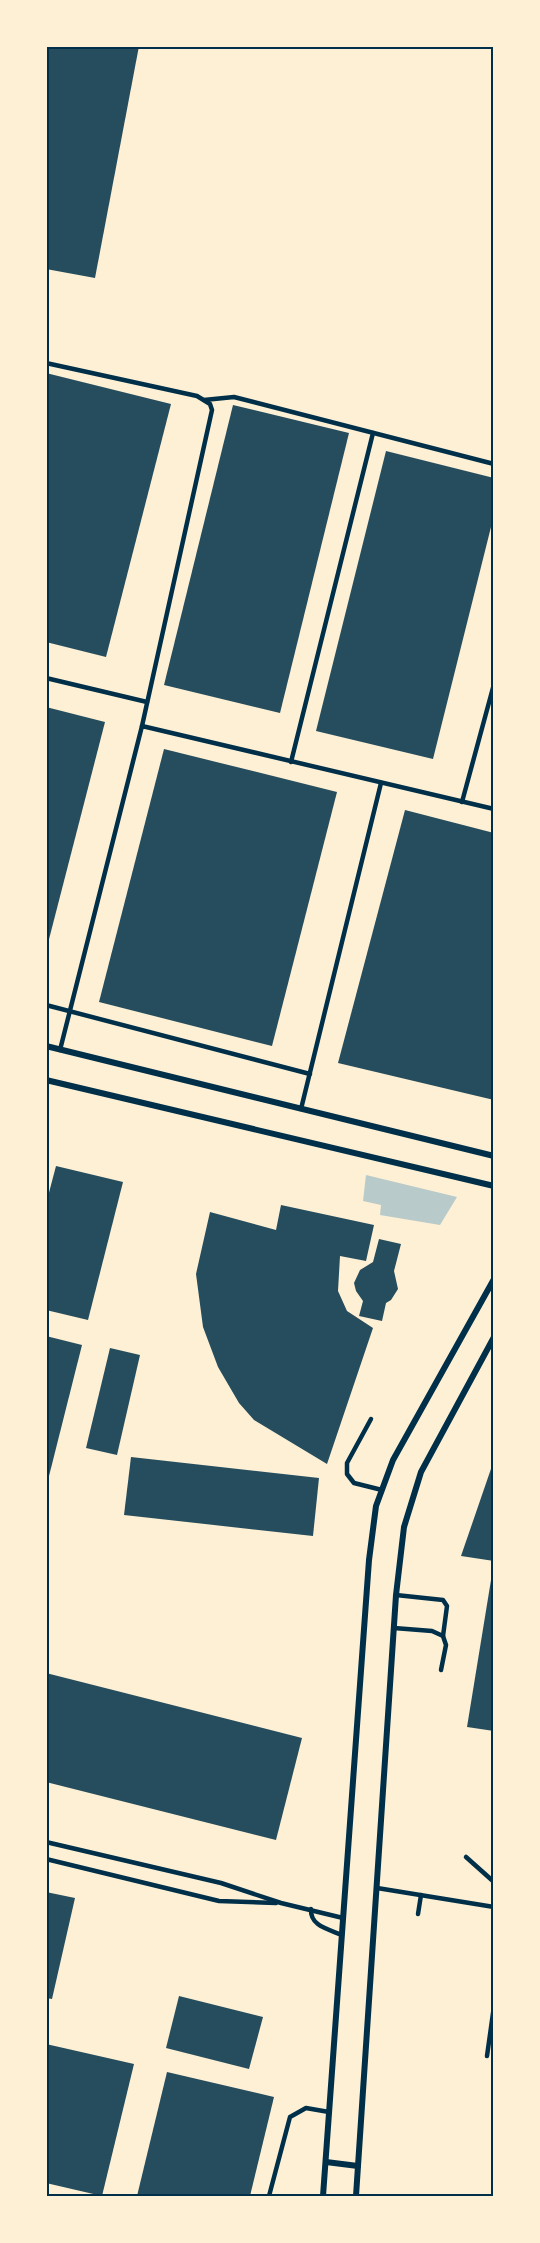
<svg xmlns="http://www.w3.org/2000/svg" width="540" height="2243" font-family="Barlow,sans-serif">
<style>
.green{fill:#b9caca}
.building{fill:#264d5e}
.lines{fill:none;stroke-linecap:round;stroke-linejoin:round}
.service{stroke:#003049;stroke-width:4.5}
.minor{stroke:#003049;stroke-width:6}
.neatline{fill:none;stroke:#003049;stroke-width:2}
</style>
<rect width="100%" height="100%" fill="#fdf0d5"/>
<!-- green -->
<polygon class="green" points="366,1175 457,1197 440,1225 380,1215 381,1205 363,1201"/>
<!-- building -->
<g class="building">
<polygon points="46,46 139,46 95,278 46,269"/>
<polygon points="46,373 171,404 106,657 46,642"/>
<polygon points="233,405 349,433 280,713 164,685"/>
<polygon points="386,451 494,478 494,515 433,759 316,731"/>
<polygon points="46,707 105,722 47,947 46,947"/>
<polygon points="164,749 337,792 272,1046 99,1002"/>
<polygon points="405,810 494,833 494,1100 338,1063"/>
<polygon points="56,1166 123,1182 88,1320 46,1310 46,1204"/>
<polygon points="281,1205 374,1225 366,1261 340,1256 338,1291 347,1311 373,1328 327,1464 254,1420 239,1403 218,1367 203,1327 196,1274 210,1212 276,1230"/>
<polygon points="379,1239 401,1244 394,1271 398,1289 391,1300 386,1303 382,1321 359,1316 363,1301 356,1291 354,1283 360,1270 373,1262"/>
<polygon points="46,1336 82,1345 47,1484 46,1484"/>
<polygon points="110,1348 140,1355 117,1455 86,1448"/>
<polygon points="131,1457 319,1478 313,1536 124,1515"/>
<polygon points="493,1463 494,1561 461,1556"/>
<polygon points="491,1580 494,1581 494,1731 467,1727"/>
<polygon points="46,1673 302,1738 276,1840 46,1782"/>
<polygon points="46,1892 75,1898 52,1999 46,1998"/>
<polygon points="179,1996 263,2017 249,2069 166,2048"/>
<polygon points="46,2044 134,2064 102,2196 46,2183"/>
<polygon points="167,2072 274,2097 250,2196 137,2196"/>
</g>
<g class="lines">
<!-- service -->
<g class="service">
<polyline points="46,363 197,396 210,404 212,410 142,726"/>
<polyline points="204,400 234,397 494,464"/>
<polyline points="46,678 147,702"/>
<polyline points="291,762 373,433"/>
<polyline points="462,802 494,684"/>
<polyline points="46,1005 310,1074"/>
<polyline points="60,1050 142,726 494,809"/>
<polyline points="301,1109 381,783"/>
<polyline points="371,1419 347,1463 347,1474 354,1483 382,1490"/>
<polyline points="396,1595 443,1600 447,1606 443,1636"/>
<polyline points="394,1628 432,1631 443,1636 446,1645 441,1670"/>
<polyline points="46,1842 221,1883 281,1903 343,1918"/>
<polyline points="466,1857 494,1882"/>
<polyline points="46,1859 219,1901 276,1903"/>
<polyline points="377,1888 494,1907"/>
<path d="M311,1909C310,1926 328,1929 342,1935"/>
<polyline points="418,1914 421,1895"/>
<polyline points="487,2056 494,2006"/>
<polyline points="269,2196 290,2117 306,2108 329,2112"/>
</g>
<!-- minor -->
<g class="minor">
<polyline points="46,1046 494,1156"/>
<polyline points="46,1080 494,1186"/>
<polyline points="326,2162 358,2166"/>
<polyline points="323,2196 369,1560 376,1506 393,1460 494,1279"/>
<polyline points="356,2196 396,1595 404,1527 421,1472 494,1337"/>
</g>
</g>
<!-- border -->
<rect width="540" height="2243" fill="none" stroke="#fdf0d5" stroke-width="96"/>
<rect x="48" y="48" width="444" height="2147" class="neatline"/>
</svg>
